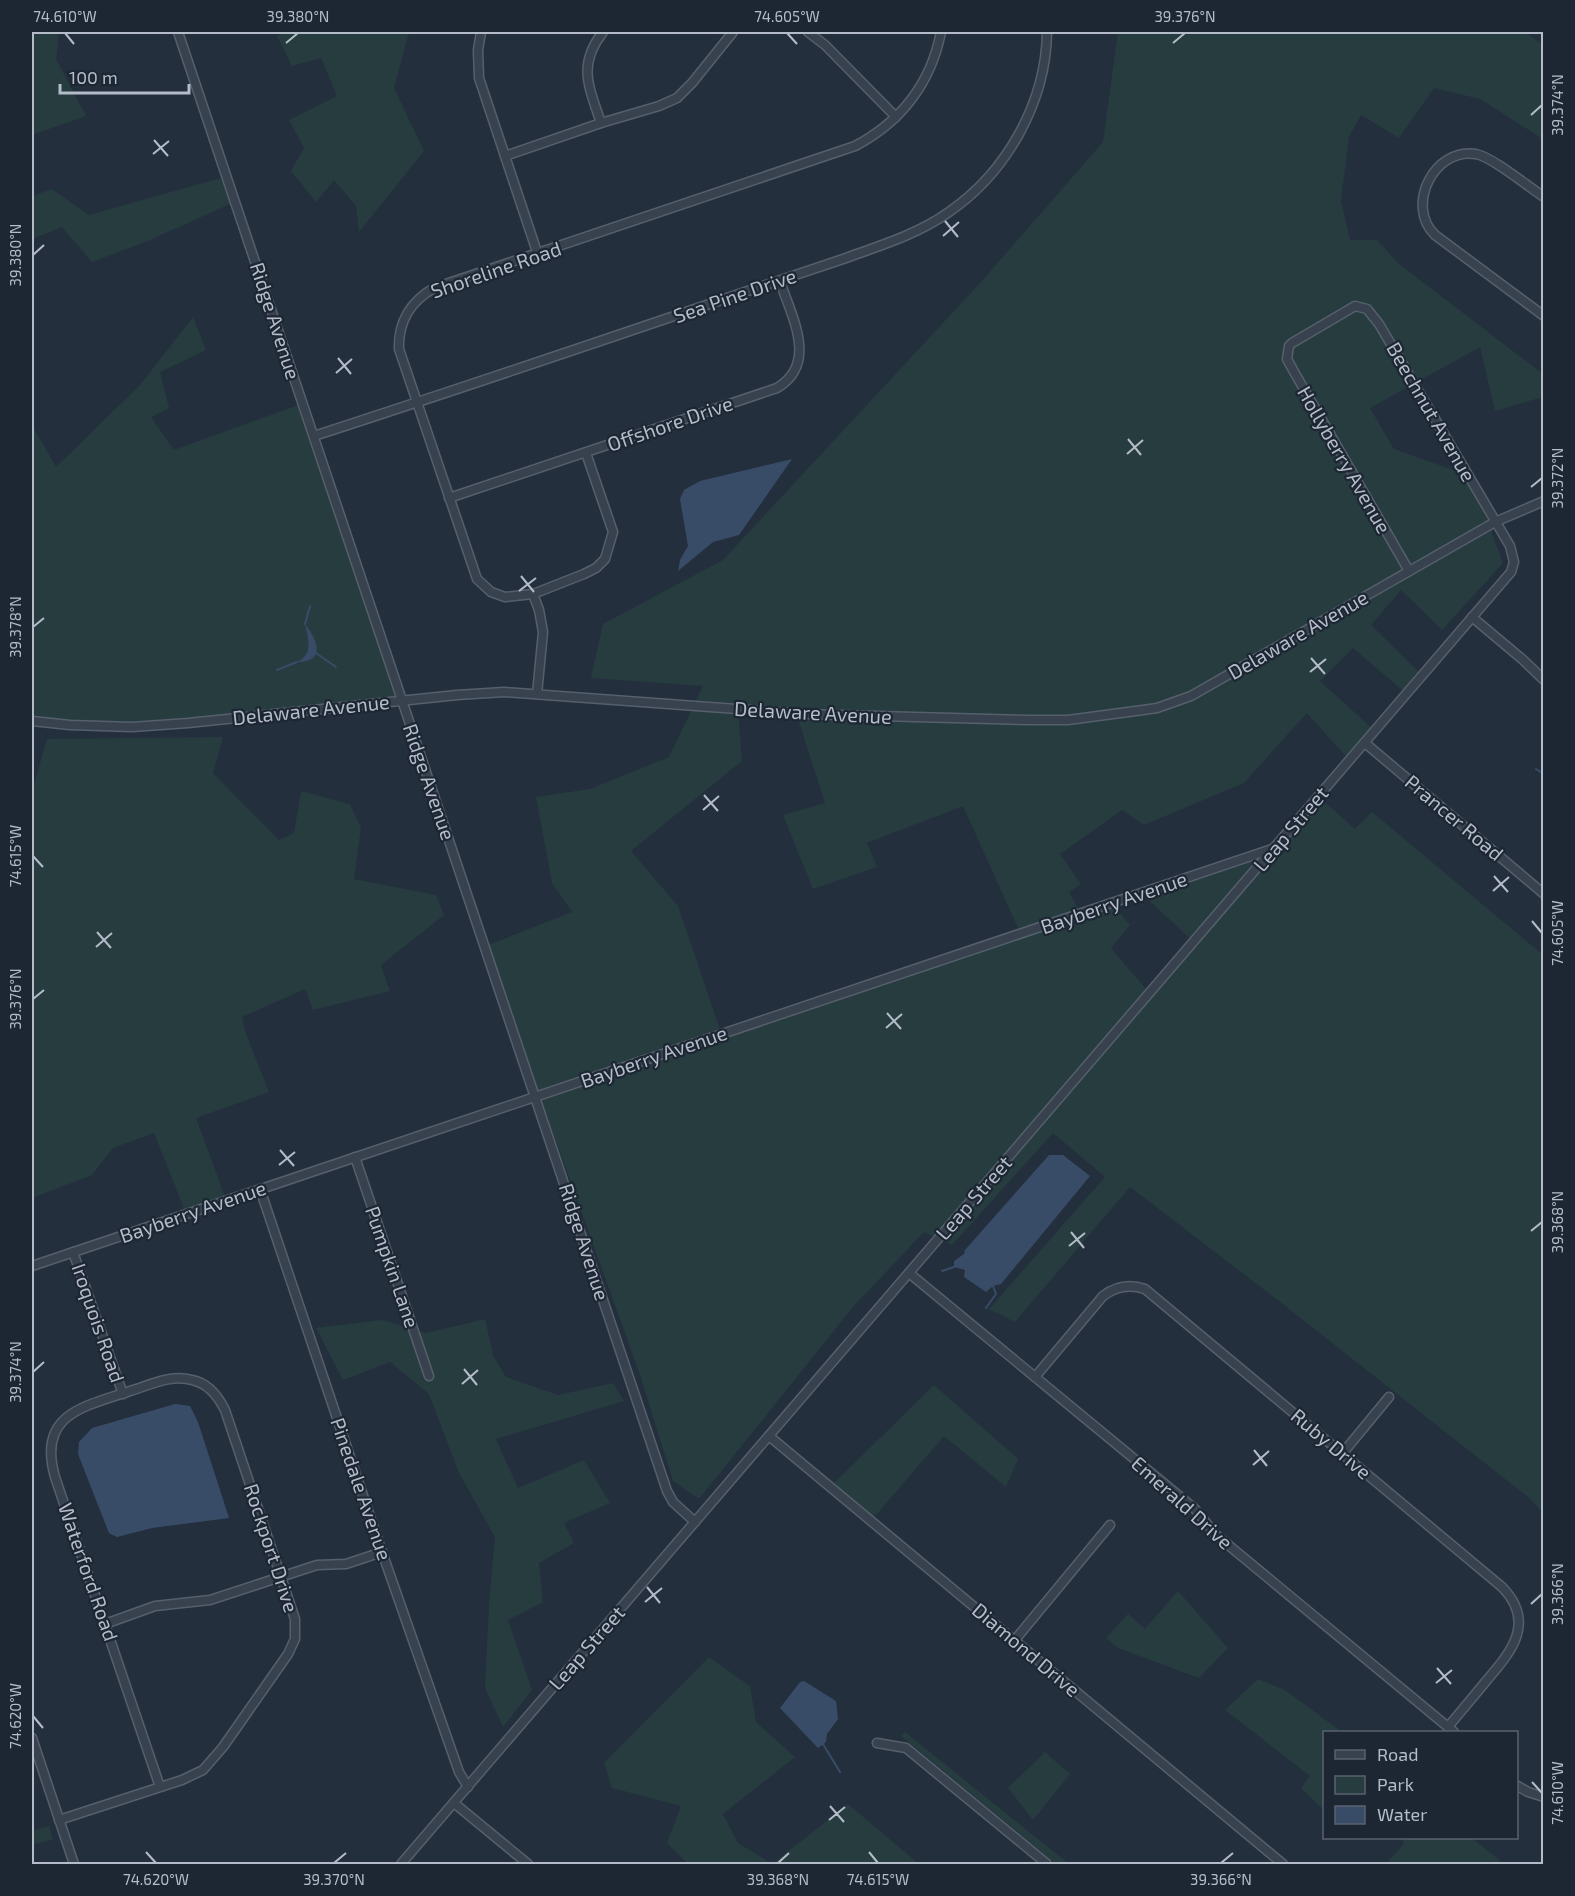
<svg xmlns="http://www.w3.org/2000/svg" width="1575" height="1896" font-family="'Exo 2',sans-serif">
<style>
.green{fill:#263c3f;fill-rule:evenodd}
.water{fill:#394c67}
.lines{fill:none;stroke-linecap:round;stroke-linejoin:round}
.stream{stroke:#394c67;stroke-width:2}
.street-casing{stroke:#565f6c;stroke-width:11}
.street{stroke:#38414e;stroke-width:8}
.ticks{fill:none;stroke:#b4bcc9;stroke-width:2}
.labels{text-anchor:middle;stroke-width:4.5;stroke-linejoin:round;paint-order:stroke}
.street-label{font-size:20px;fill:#b4bcc9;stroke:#1d2633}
.neatline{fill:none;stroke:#b4bcc9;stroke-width:2}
.ticks-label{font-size:15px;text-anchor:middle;fill:#b4bcc9}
</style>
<rect width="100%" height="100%" fill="#242f3e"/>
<!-- green -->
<g class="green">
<polygon points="32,32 59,32 56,59 86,116 32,135"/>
<polygon points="288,32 409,32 394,88 424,151 359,232 356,206 334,180 316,202 291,171 304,148 289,120 337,96 321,58 292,66 277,36"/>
<path d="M1118,32H1525L1543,45V139L1480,99L1434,88L1399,138L1361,115L1349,137L1341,201L1350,240H1377L1399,264L1543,374V397L1495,411L1480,347L1370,408L1394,449L1467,475L1494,523L1492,534L1503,563L1442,630L1401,590L1371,625L1423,676L1408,695L1353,648L1320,681L1376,732L1351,762L1307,713L1244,783L1144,825L1122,810L1060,854L1081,884L1069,892L1083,917L1111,903L1130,925L1111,948L1151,995L1195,943L1141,893L1279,846L1320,798L1355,829L1372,812L1543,955V1512L1528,1497L1275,1298L1130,1187L1015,1322L989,1309L1105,1177L1053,1133L952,1245L924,1232L853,1307L699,1499L673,1481L640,1375L486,946L572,912L552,883L536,797L590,789L669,757L703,686L591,678L603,624L723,560L980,283L1103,142ZM738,710L796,713L825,803L783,815L813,889L877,867L867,843L963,806L1022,937L723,1038L678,906L631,851L742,761Z"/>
<polygon points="228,176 239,200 150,240 92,262 62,227 32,239 32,196 52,189 89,215"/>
<polygon points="193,317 206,350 160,372 169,408 151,417 174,450 304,403 401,700 132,727 32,721 32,425 56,467 140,385"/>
<polygon points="223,737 213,773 279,840 294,833 301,791 350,804 361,828 354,879 436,895 444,915 381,965 390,991 313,1010 305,989 242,1017 246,1034 269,1092 196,1118 227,1202 187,1216 154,1133 113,1148 92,1175 32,1198 32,791 47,739"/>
<polygon points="485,1319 493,1355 506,1377 558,1395 613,1383 624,1401 496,1439 518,1488 584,1460 610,1503 564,1523 574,1543 539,1563 543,1602 508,1620 532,1690 503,1727 485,1688 489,1603 495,1537 459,1473 429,1394 390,1362 343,1380 316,1328 382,1320 426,1333"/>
<polygon points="934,1385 1018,1459 1006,1487 944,1436 870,1522 830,1487"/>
<polygon points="1178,1591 1228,1648 1199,1678 1118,1648 1106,1638 1128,1614 1145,1629"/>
<polygon points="709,1657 750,1686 756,1722 795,1757 723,1814 738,1843 772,1864 848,1804 919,1864 688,1864 667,1843 681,1806 612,1788 604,1763"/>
<polygon points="1258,1679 1285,1690 1342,1732 1324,1732 1324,1810 1301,1788 1310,1776 1225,1710"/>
<polygon points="905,1732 1069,1864 1056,1864 901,1736"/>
<polygon points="1045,1752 1070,1774 1033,1820 1008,1788"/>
<polygon points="49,1826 53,1839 32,1845 32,1831"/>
<polygon points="1402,1838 1472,1838 1504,1864 1392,1864 1388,1861 1404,1844"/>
</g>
<!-- water -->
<g class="water">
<polygon points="792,459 739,535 713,542 678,571 680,560 688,546 680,499 684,490 700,481"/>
<path d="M305,624C317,639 327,662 297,662C314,654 308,639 305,624Z"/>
<polygon points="1049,1155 1063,1155 1090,1176 1001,1284 993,1286 986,1292 964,1277 965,1270 954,1267 954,1261 964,1254 965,1250"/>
<polygon points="175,1404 190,1406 198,1422 229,1518 152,1528 117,1537 109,1533 78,1454 79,1442 92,1428"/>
<polygon points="804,1681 836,1701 838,1719 827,1734 826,1742 818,1748 780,1708 800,1682"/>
</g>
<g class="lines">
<!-- stream -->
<g class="stream">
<polyline points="305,624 310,606"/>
<polyline points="316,653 336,667"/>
<polyline points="277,670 297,662"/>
<polyline points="1536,769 1544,774"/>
<polyline points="942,1271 954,1267"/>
<polyline points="986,1308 996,1294 993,1286"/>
<polyline points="823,1744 840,1772"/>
</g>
<!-- street casing -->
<g class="street-casing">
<g id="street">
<polyline points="178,32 667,1491 673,1502 695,1522"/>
<polyline points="481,32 478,50 479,78 538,255"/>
<polyline points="808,32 825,45 896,117"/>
<path d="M601,123C589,87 577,65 603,32"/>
<polyline points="505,156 601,123 659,106 677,98 692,83 733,32"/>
<path d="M1544,197C1527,186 1494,158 1476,154C1434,147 1405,206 1435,235L1544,316"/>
<path d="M314,436C453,391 592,344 730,297C769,284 808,271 846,258C882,245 918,234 949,212C1007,172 1046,102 1047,32"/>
<path d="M586,453L613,532L605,559L596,568L584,574L533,594L505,597L491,592L477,579L399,349C398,322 411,301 434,288L855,146C901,122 931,83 941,32"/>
<path d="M449,498L777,388C819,363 791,316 780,281"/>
<polyline points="533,594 539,610 543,632 537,694"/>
<polyline points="1472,617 1522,659 1544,680"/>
<polyline points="32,721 70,725 132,727 188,723 457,695 504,692 804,714 1030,720 1068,720 1143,710 1157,708 1191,696 1495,522 1544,501"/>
<polyline points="1365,743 1544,894"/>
<polyline points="355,1157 429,1376"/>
<polyline points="260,1189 382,1552 459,1772 468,1787"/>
<polyline points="73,1252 123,1394"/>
<polyline points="32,1266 1275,848"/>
<polyline points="909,1273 1195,1509 1215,1534 1454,1732"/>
<path d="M1035,1377L1103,1296C1116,1286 1130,1284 1145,1289L1502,1587C1536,1622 1512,1651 1487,1680C1474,1696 1461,1711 1448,1727"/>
<polyline points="769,1436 1283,1864"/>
<polyline points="1342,1454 1389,1397"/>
<polyline points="105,1624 155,1606 210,1600 317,1565 346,1564 382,1552"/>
<polyline points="1014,1641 1110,1525"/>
<polyline points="32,1738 74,1864"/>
<polyline points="877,1743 906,1748 1047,1864"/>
<polyline points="1516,1785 1528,1792 1544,1797"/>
<polyline points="454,1803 528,1864"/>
<path d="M59,1820L182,1780L203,1770L223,1747L288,1654L295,1639V1619L225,1410C218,1396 208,1383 192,1380C171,1374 150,1385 130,1391C83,1407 37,1414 55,1477L160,1787"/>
<polyline points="401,1864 1511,572 1514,562 1510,546 1379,324 1367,309 1355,306 1292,343 1289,346 1287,359 1293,370 1409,571"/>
</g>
</g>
<!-- street -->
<use href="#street" class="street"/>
</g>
<!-- ticks -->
<path class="ticks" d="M65,33L74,44M787,33L797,44M286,43L298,33M1173,43L1185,33M1531,115L1542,105M154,140L168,156M153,154L169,141M945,221L958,237M943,236L959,222M33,255L44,245M338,358L351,374M336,373L352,359M1128,439L1141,455M1127,454L1143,440M1531,487L1542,478M521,576L534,592M519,591L536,578M33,627L44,618M1311,658L1325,674M1310,672L1326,659M704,795L718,811M703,810L719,796M33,856L43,867M1494,876L1508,892M1493,891L1509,877M1532,921L1542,933M97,932L111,948M96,947L112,933M33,999L44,990M887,1013L901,1029M886,1028L902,1014M280,1150L294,1166M279,1165L295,1152M1531,1231L1542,1222M1071,1232L1084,1248M1069,1246L1085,1233M464,1369L477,1385M33,1372L44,1362M462,1384L478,1370M1254,1450L1267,1466M1253,1465L1269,1451M647,1587L660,1603M645,1602L662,1588M1531,1604L1542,1594M1437,1668L1451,1684M1436,1683L1452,1670M33,1716L43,1728M1532,1782L1542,1793M830,1806L844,1822M829,1820L845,1807M146,1852L156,1863M869,1852L878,1863M334,1863L346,1853M778,1863L789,1853M1221,1863L1233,1853"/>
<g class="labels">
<!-- street labels -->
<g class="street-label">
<text transform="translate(496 270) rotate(-19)" y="7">Shoreline Road</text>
<text transform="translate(735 296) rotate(-19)" y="7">Sea Pine Drive</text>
<text transform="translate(275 321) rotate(72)" y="7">Ridge Avenue</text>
<text transform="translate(1431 412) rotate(60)" y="7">Beechnut Avenue</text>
<text transform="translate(670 424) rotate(-19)" y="7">Offshore Drive</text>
<text transform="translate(1344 460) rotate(60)" y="7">Hollyberry Avenue</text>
<text transform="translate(1298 635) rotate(-30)" y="7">Delaware Avenue</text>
<text transform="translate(311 710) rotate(-6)" y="7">Delaware Avenue</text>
<text transform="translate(813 713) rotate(3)" y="7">Delaware Avenue</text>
<text transform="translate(429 782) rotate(71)" y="7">Ridge Avenue</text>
<text transform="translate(1454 818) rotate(40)" y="7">Prancer Road</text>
<text transform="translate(1291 829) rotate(-50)" y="7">Leap Street</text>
<text transform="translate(1114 903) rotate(-19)" y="7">Bayberry Avenue</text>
<text transform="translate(654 1057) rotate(-19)" y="7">Bayberry Avenue</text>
<text transform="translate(974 1198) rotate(-49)" y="7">Leap Street</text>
<text transform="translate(193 1212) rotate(-19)" y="7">Bayberry Avenue</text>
<text transform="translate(584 1242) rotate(72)" y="7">Ridge Avenue</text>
<text transform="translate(392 1267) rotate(71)" y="7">Pumpkin Lane</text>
<text transform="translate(98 1323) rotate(71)" y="7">Iroquois Road</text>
<text transform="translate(1331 1444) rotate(40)" y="7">Ruby Drive</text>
<text transform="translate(361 1489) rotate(71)" y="7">Pinedale Avenue</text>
<text transform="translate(1182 1503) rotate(42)" y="7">Emerald Drive</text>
<text transform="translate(271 1548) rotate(72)" y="7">Rockport Drive</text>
<text transform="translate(88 1572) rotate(71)" y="7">Waterford Road</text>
<text transform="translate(587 1648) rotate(-49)" y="7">Leap Street</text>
<text transform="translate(1026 1650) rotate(40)" y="7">Diamond Drive</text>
</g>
</g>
<!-- border -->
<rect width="1575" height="1896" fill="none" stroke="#1d2633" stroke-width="66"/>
<!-- legend -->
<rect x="1323" y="1731" width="195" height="108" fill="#1d2633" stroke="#59626f" stroke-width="1.5"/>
<rect x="1335" y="1750" width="30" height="9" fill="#38414e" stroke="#59626f" stroke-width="1.5"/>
<text x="1377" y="1761" font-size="18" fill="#b4bcc9">Road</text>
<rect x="1335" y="1776" width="30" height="18" fill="#263c3f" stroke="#59626f" stroke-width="1.5"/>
<text x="1377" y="1791" font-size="18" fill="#b4bcc9">Park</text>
<rect x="1335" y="1806" width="30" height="18" fill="#394c67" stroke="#59626f" stroke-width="1.5"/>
<text x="1377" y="1821" font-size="18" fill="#b4bcc9">Water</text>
<!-- scale -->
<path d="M60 84v9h129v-9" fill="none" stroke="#b4bcc9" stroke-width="3"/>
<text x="69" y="84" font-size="18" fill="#b4bcc9" stroke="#1d2633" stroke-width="4.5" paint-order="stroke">100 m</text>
<rect x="33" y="33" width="1509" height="1830" class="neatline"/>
<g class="ticks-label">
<text x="65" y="22">74.610°W</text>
<text x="298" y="22">39.380°N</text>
<text x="787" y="22">74.605°W</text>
<text x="1185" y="22">39.376°N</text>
<text transform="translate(1558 105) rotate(-90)" y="5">39.374°N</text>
<text transform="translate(16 255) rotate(-90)" y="5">39.380°N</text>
<text transform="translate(1558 478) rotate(-90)" y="5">39.372°N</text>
<text transform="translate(16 627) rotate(-90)" y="5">39.378°N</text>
<text transform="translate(16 856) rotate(-90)" y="5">74.615°W</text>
<text transform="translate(1558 933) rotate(-90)" y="5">74.605°W</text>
<text transform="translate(16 999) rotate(-90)" y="5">39.376°N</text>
<text transform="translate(1558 1222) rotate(-90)" y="5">39.368°N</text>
<text transform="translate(16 1372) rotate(-90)" y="5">39.374°N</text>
<text transform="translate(1558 1594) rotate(-90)" y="5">39.366°N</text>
<text transform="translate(16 1716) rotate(-90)" y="5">74.620°W</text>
<text transform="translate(1558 1793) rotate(-90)" y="5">74.610°W</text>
<text x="156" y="1885">74.620°W</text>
<text x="334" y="1885">39.370°N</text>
<text x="778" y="1885">39.368°N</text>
<text x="878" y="1885">74.615°W</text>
<text x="1221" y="1885">39.366°N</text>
</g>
</svg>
